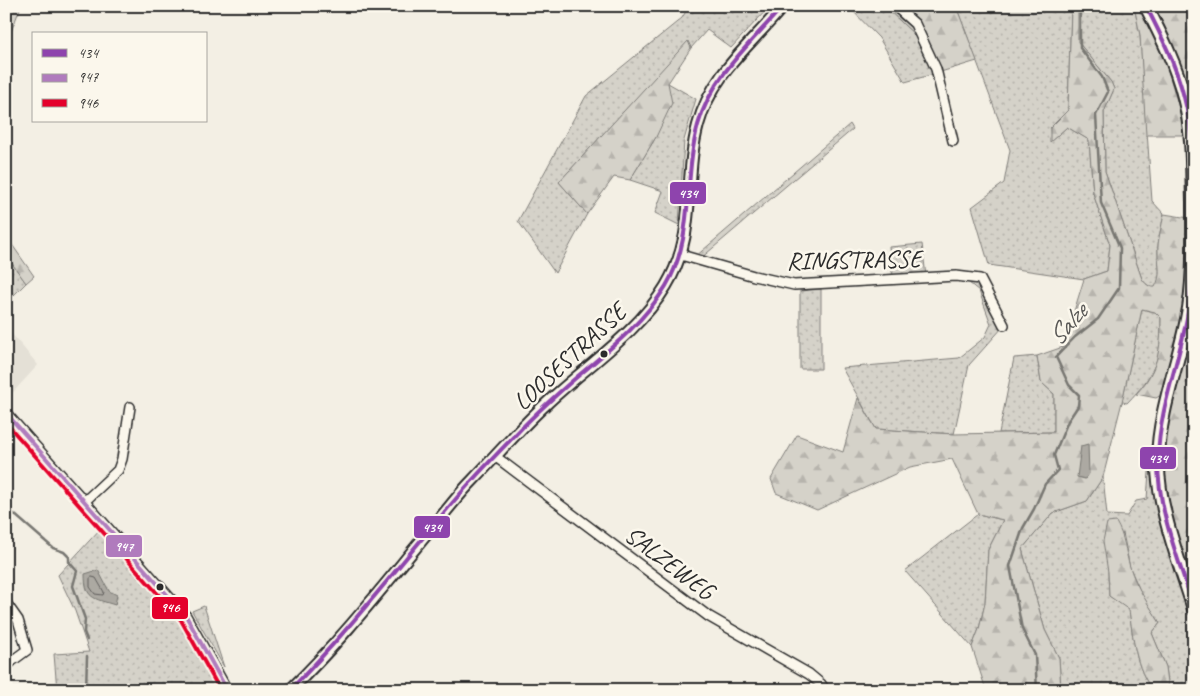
<svg xmlns="http://www.w3.org/2000/svg" width="1200" height="696" font-family="Caveat,sans-serif">
<style>
.built{fill:#e4e0d6}
.grass{fill:url(#grass-dots);stroke:#807e7a}
.forest{fill:url(#forest-firs);stroke:#807e7a}
.water{fill:#aca9a2;stroke:#787772}
.lines{fill:none;stroke-linecap:round;stroke-linejoin:round}
.shore{stroke:#5f5d5b;stroke-width:1}
.stream{stroke:#787772;stroke-width:2.5}
.minor-casing{stroke:#2b2b2b;stroke-width:12}
.tertiary-casing{stroke:#2b2b2b;stroke-width:14}
.secondary-casing{stroke:#2b2b2b;stroke-width:16}
.minor{stroke:#fbf7ec;stroke-width:9}
.tertiary{stroke:#fbf7ec;stroke-width:10}
.secondary{stroke:#fbf7ec;stroke-width:12}
.bus-1-casing{stroke:#fbf7ec;stroke-width:8}
.bus-2-casing{stroke:#fbf7ec;stroke-width:8}
.bus-3-casing{stroke:#fbf7ec;stroke-width:8}
.bus-1{stroke:#8e44ad;stroke-width:4}
.bus-2{stroke:#b07bbd;stroke-width:4}
.bus-3{stroke:#e4002b;stroke-width:4}
.bus-dot{fill:#2b2b2b;stroke:#fbf7ec;stroke-width:2}
.labels{text-anchor:middle;stroke-width:5;stroke-linejoin:round;paint-order:stroke}
.street-label{font-size:25px;fill:#2b2b2b;stroke:#fbf7ec}
.water-label{font-size:26px;font-style:italic;fill:#585755;stroke:#fbf7ec}
.line-badge{stroke:#fbf7ec;stroke-width:2}
.badge-label{font-size:14px;text-anchor:middle;font-weight:bold;fill:#fff}
</style>
<defs>
<pattern id="grass-dots" width="8" height="8" patternUnits="userSpaceOnUse" patternTransform="scale(1.25)"><rect width="8" height="8" fill="#d5d2c9"/><path d="M2 2h.1M6 6h.1" fill="none" stroke="#b7b4ad" stroke-width="1.8" stroke-linecap="round"/></pattern>
<pattern id="forest-firs" width="22" height="20" patternUnits="userSpaceOnUse" patternTransform="scale(1.25)"><rect width="22" height="20" fill="#d5d2c9"/><path d="M5 1l3.5 6h-7zM16 11l3.5 6h-7z" fill="#b7b4ad"/></pattern>
</defs>
<rect width="100%" height="100%" fill="#f3efe4"/>
<filter id="ink" filterUnits="userSpaceOnUse"><feTurbulence type="fractalNoise" baseFrequency=".02" numOctaves="2"/><feDisplacementMap in="SourceGraphic" scale="10" xChannelSelector="R" yChannelSelector="G"/><feConvolveMatrix kernelMatrix="1 2 1 2 8 2 1 2 1" color-interpolation-filters="sRGB"/></filter>
<g filter="url(#ink)">
<!-- built -->
<polygon class="built" points="6,327 38,365 6,400"/>
<!-- grass -->
<g class="grass">
<polygon points="689,6 770,6 731,48 707,30 691,48 688,42 559,182 587,214 555,273 518,221 586,96 682,18"/>
<polygon points="848,6 884,6 915,35 934,74 905,82 879,38"/>
<polygon points="956,6 1071,6 1068,110 1050,128 1051,141 1067,127 1089,140 1093,193 1110,245 1107,271 1084,279 989,265 972,207 1004,183 1010,150"/>
<path d="M1078,6H1134L1140,35L1152,201L1164,214C1162,226 1157,240 1158,253C1158,266 1162,275 1156,287L1153,288L1146,284L1142,279L1105,171L1104,112L1114,89L1111,82L1078,42Z"/>
<polygon points="668,83 696,99 684,140 679,225 655,213 663,191 630,180 656,137"/>
<polygon points="850,124 853,129 700,259 695,257"/>
<polygon points="922,244 926,276 893,279 889,247"/>
<polygon points="6,255 26,283 6,303"/>
<polygon points="963,278 978,282 1003,327 969,365 954,434 876,429 842,368 959,358 985,337 991,324 979,291"/>
<polygon points="821,289 821,369 800,369 800,291"/>
<path d="M1142,309L1155,312L1161,318C1161,359 1156,373 1127,403L1122,402Z"/>
<polygon points="1037,356 1041,382 1054,394 1054,432 999,433 1014,358"/>
<path d="M1151,445L1155,447L1184,565L1194,564V690H1169L1166,667L1152,633L1160,623L1142,595L1130,568L1123,533L1108,572L1109,596L1129,609C1133,636 1135,669 1153,690H1061L1059,658L1045,630L1022,549L1053,513L1087,501L1103,477L1107,515L1127,516L1136,501L1147,499Z"/>
<polygon points="978,514 1003,520 988,550 985,603 979,629 972,647 905,571"/>
<polygon points="101,528 170,605 186,628 221,690 57,690 54,654 89,652 75,611 58,575"/>
<polygon points="204,606 224,667 192,611"/>
</g>
<!-- forest -->
<g class="forest">
<polygon points="6,6 21,6 6,44"/>
<polygon points="884,6 956,6 977,61 934,74 915,35"/>
<path d="M1071,6H1078V42L1111,82L1114,89L1104,112L1105,171L1142,279C1145,283 1149,288 1155,287C1162,275 1158,266 1158,253C1157,240 1162,226 1164,214L1189,218L1184,312L1165,393L1156,398L1136,394C1158,371 1161,349 1161,318L1155,312L1142,309L1122,402L1103,477L1087,501L1053,513L1022,549L1045,630L1059,658L1061,690H986L972,647L979,629L985,603L988,550L1003,520L978,514L952,459L910,467L817,510L776,493L771,479L797,435L843,452L858,398L876,429L954,434L1054,432V394L1041,382L1037,356L1063,347L1084,279L1107,271L1110,245L1093,193L1089,140L1067,127L1050,142V128L1068,110Z"/>
<polygon points="1134,6 1141,6 1161,47 1187,135 1146,135 1140,35"/>
<polygon points="1150,6 1194,6 1194,129"/>
<polygon points="688,41 691,48 668,83 672,103 656,137 630,180 614,177 587,214 559,182"/>
<polygon points="6,236 34,276 26,283 6,255"/>
<polygon points="1194,300 1194,564 1184,565 1168,508 1162,457 1174,390"/>
<path d="M1116,522C1125,537 1125,551 1130,567C1136,587 1149,605 1160,623L1152,633L1166,667L1169,690H1153C1135,669 1133,636 1129,610L1109,596L1108,572L1103,541L1107,523Z"/>
</g>
<!-- water -->
<g class="water">
<polygon points="1088,444 1089,474 1085,479 1077,477 1081,446"/>
<path d="M98,570L109,591L117,595L115,605C93,598 85,599 85,574Z"/>
</g>
<g class="lines">
<!-- shore -->
<polygon class="shore" points="92,577 96,578 104,592 103,595 95,594 90,587 90,579"/>
<!-- stream -->
<g class="stream">
<polyline points="6,507 53,548 64,552 69,557 69,562 77,571 73,586 85,619 84,632 87,640"/>
<polyline points="86,690 87,656"/>
<polyline points="1037,690 1035,655 1022,629 1010,566 1023,528 1034,509 1045,484 1058,470 1054,455 1068,421 1078,406 1079,395 1069,385 1056,357 1075,337 1098,319 1119,288 1120,248 1101,203 1096,115 1108,92 1102,77 1080,48 1080,6"/>
</g>
<!-- minor casing -->
<g class="minor-casing">
<g id="minor">
<polyline points="895,6 915,24 936,69 953,141"/>
<polyline points="681,255 754,276 794,285 956,276 980,279 1004,325"/>
<polyline points="6,413 186,616 227,690"/>
<polyline points="496,457 708,616 809,674 821,684 825,690"/>
<polyline points="84,502 118,470 122,459 130,407"/>
<polyline points="6,603 18,620 27,650 12,661 6,667"/>
</g>
</g>
<!-- tertiary casing -->
<g class="tertiary-casing">
<path id="tertiary" d="M290,690C342,640 385,584 431,529C445,513 458,495 473,480C497,455 520,428 546,404C586,366 637,334 666,286C698,233 683,180 698,125C712,73 750,46 783,6"/>
</g>
<!-- secondary casing -->
<g class="secondary-casing">
<path id="secondary" d="M1146,6C1161,35 1176,65 1184,97C1193,131 1192,166 1193,202C1193,240 1195,281 1187,319C1178,365 1159,411 1158,459C1156,504 1181,566 1194,609"/>
</g>
<!-- minor -->
<use href="#minor" class="minor"/>
<!-- tertiary -->
<use href="#tertiary" class="tertiary"/>
<!-- secondary -->
<use href="#secondary" class="secondary"/>
<!-- bus-1 casing -->
<g class="bus-1-casing">
<g id="bus-1">
<path d="M1146,6C1161,35 1176,65 1184,97C1194,134 1193,174 1193,213C1193,248 1194,283 1187,318C1178,365 1159,410 1158,458C1157,510 1179,560 1194,608"/>
<path d="M290,690C352,628 404,558 461,493C479,472 499,452 518,432C537,412 557,394 578,376C610,349 644,322 666,286C695,237 683,179 698,125C711,77 751,43 783,6"/>
</g>
</g>
<!-- bus-2 casing -->
<g class="bus-2-casing">
<polyline id="bus-2" points="6,413 186,616 227,690"/>
</g>
<!-- bus-3 casing -->
<g class="bus-3-casing">
<polyline id="bus-3" points="6,423 181,620 220,690"/>
</g>
<!-- bus-1 -->
<use href="#bus-1" class="bus-1"/>
<!-- bus-2 -->
<use href="#bus-2" class="bus-2"/>
<!-- bus-3 -->
<use href="#bus-3" class="bus-3"/>
</g>
</g>
<!-- markers -->
<g class="bus-dot">
<circle cx="604" cy="354" r="4.5"/>
<circle cx="160" cy="587" r="4.5"/>
</g>
<g class="labels">
<!-- street labels -->
<g class="street-label">
<text transform="translate(854 259) rotate(-1)" y="9">RINGSTRASSE</text>
<text transform="translate(569 356) rotate(-43)" y="9">LOOSESTRASSE</text>
<text transform="translate(670 562) rotate(37)" y="9">SALZEWEG</text>
</g>
<!-- water labels -->
<g class="water-label">
<text transform="translate(1067 324) rotate(-49)" y="9">Salze</text>
</g>
</g>
<g class="line-badge">
<rect x="669" y="181" width="38" height="24" rx="5" fill="#8e44ad"/>
<rect x="1139" y="446" width="38" height="24" rx="5" fill="#8e44ad"/>
<rect x="413" y="515" width="38" height="24" rx="5" fill="#8e44ad"/>
<rect x="105" y="534" width="38" height="24" rx="5" fill="#b07bbd"/>
<rect x="151" y="596" width="38" height="24" rx="5" fill="#e4002b"/>
</g>
<g class="badge-label">
<text x="688" y="198">434</text>
<text x="1158" y="463">434</text>
<text x="432" y="532">434</text>
<text x="124" y="551">947</text>
<text x="170" y="612">946</text>
</g>
<!-- margin -->
<rect width="1200" height="696" fill="none" stroke="#fbf7ec" stroke-width="25"/>
<rect x="12" y="12" width="1175" height="671" fill="none" stroke="#2b2b2b" stroke-width="2" filter="url(#ink)"/>
<!-- legend -->
<rect x="32" y="32" width="175" height="90" fill="#fbf7ec" stroke="#a8a59f"/>
<rect x="42" y="49" width="25" height="8" fill="#8e44ad" stroke="#a8a59f"/>
<text x="78" y="58" font-size="15" fill="#2b2b2b">434</text>
<rect x="42" y="74" width="25" height="8" fill="#b07bbd" stroke="#a8a59f"/>
<text x="78" y="82" font-size="15" fill="#2b2b2b">947</text>
<rect x="42" y="99" width="25" height="8" fill="#e4002b" stroke="#a8a59f"/>
<text x="78" y="108" font-size="15" fill="#2b2b2b">946</text>
</svg>
